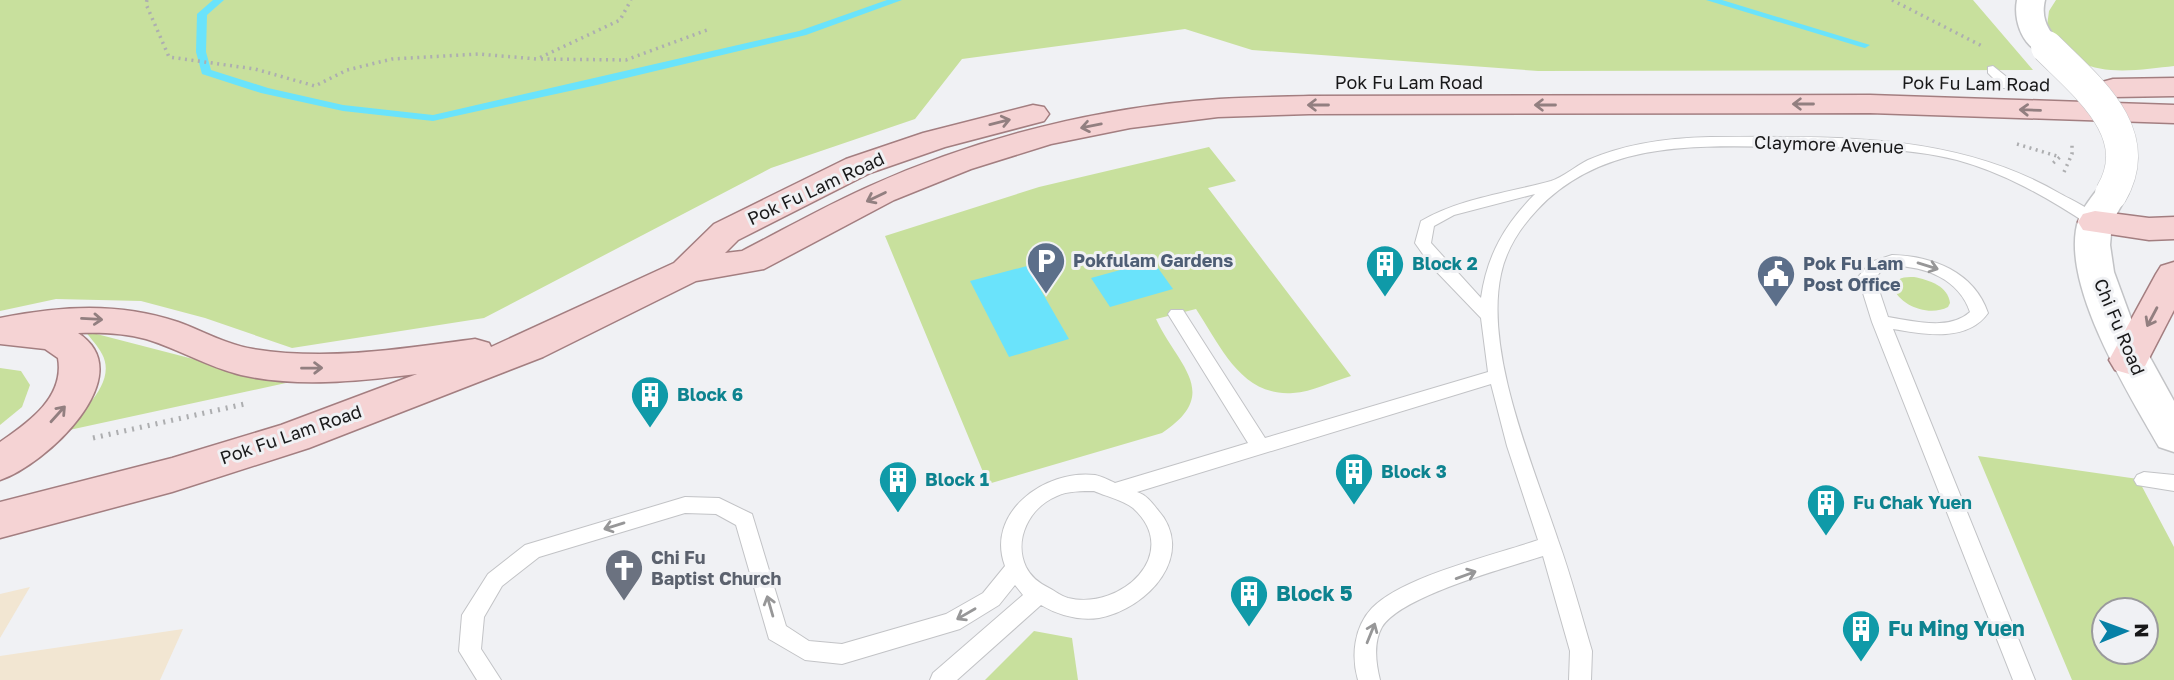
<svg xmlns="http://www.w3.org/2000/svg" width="2174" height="680" font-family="'Golos Text',sans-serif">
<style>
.education{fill:#f2e6d2}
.green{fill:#c8e09d;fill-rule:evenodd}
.water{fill:#6ae3fb}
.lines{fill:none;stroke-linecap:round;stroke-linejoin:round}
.stream{fill:#6ae3fb;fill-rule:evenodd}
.service-casing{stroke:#c2c3c6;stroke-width:2}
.tertiary-casing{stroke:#c2c3c6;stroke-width:3}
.primary-casing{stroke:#a37e80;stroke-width:3}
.path-far1{stroke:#adaeb0;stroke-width:3.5;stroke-dasharray:2 4.5;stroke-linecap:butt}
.path{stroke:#adaeb0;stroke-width:5;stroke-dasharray:2 6;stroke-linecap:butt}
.service{fill:#fff;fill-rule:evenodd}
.tertiary{fill:#fff;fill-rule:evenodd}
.primary{fill:#f5d3d4;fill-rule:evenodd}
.tertiary-bridge-casing{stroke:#c2c3c6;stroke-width:33;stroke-linecap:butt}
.tertiary-bridge{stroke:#fff;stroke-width:32}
.oneway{stroke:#927f80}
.oneway2{stroke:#979798}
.labels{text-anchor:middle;stroke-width:6;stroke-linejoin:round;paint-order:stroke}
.street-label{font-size:18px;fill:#181819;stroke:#f0f1f4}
.service-label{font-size:18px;font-weight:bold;fill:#4e5e75;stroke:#f0f1f4;text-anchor:start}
.culture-label{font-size:18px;font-weight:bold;fill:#0d838f;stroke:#f0f1f4;text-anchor:start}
.worship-label{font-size:18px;font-weight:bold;fill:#5b616d;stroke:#f0f1f4;text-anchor:start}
.near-culture-label{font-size:21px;font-weight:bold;fill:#0d838f;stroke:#f0f1f4;text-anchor:start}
</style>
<rect width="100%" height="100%" fill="#f0f1f4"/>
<!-- education -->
<g class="education">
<polygon points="30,587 0,638 0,594"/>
<polygon points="183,629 160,680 0,680 0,656"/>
</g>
<!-- green -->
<g class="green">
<polygon points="0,0 1973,0 2033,70 1538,71 1252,50 1185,29 962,59 915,119 771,168 484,318 292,348 205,318 141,301 56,299 0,311"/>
<path d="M2056,0H2174V66C2147,69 2105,76 2081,62C2067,53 2057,39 2047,26L2049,11Z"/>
<path d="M1209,147L1236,181L1208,188L1351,376C1333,381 1312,392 1293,393C1241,397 1220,345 1196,309L1156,319C1177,365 1223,393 1162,433L988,484L885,236L1039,187Z"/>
<path d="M1914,277C1929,280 1948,286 1950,303L1948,307C1929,317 1900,306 1893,287C1897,277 1904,277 1914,277Z"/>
<path d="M85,331L286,383L60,432C79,415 118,383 102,354C98,346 91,339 85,331Z"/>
<polygon points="0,368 21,371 30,385 22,407 0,425"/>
<path d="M1978,456L2138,479L2174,547V680H2072ZM2104,610H2146V652H2104Z"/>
<polygon points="1034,631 1072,638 1078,680 985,680"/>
</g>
<!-- water -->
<g class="water">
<polygon points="1153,261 1173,289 1110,307 1091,278"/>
<polygon points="1027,266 1069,339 1009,357 970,281"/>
</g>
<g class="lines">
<!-- stream -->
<g class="stream">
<polygon points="213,0 224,0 207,15 206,52 211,70 268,88 343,105 433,115 799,31 887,0 902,0 806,35 597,85 433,121 343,111 261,93 202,74 196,52 197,14"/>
<polygon points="1706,0 1722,0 1870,45 1865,48 1861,47"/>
</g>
<!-- service casing -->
<g class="service-casing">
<g id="service">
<polygon points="1993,66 2013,82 2013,88 2003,88 1988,73 1988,67"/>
<path d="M1710,137C1829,137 1952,131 2059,193C2073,201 2093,209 2103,222L2095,227L2089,225C2048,198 2005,173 1957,160C1902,146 1845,148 1789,147C1699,146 1604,139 1537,210C1520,228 1506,250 1501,274C1484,352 1533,465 1558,540C1571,576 1581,614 1592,651L1591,680H1569L1570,651L1543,556C1506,568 1401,596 1382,627C1373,643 1376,664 1380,680H1358C1351,656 1354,627 1372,608C1403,576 1495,555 1538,540L1507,446L1491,384L1137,492C1146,495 1151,501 1157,509C1198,554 1148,609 1099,618C1079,621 1058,615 1041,605L957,680H930L933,673L1023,595L1015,585L999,605L960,629L842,664L805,660L769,639L736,525L716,514L685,513L539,557L502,586L484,617L481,649L501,680H477L459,651L462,615L488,574L525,545L685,497L719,498L752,514L786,626L809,641L842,644L946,614L983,593L1005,566C985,513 1045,469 1095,475C1101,476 1109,480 1115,483L1248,443L1168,314L1171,310H1183L1265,438L1488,372L1481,318L1432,267L1415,243L1421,221C1461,198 1507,193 1551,181C1563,177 1576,166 1588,160C1627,143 1669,138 1710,137ZM1535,194C1505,224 1487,255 1481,298L1431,243L1434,226L1454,215ZM1094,491C1105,496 1123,500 1133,508C1183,553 1121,611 1068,598C1061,596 1055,591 1049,588C1039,583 1031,577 1026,567C1013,539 1030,507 1057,496C1068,491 1082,491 1094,491Z"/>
<path d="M1892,255C1933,256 1974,272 1988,313C1967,343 1923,334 1893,329L2035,680H2013L1872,322L1858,277L1871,262ZM1893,266C1925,266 1959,279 1970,312C1949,331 1914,321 1888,317L1875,278L1883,269Z"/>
<polygon points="2144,472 2174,475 2174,491 2137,485 2134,480 2137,475"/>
</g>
</g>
<!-- tertiary casing -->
<g class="tertiary-casing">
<g id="tertiary">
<path d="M2017,0H2045C2040,21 2050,30 2061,47L2057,53C2028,60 2012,25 2017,0Z"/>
<path d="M2111,184L2123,187L2128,194L2112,222L2110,245L2114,272L2136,332L2174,401V452L2159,447C2129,394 2057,280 2079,218C2083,207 2092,197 2099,187Z"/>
</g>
</g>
<!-- primary casing -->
<g class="primary-casing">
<g id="primary">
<polygon points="2174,78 2174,96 2113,97 2102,94 2098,88 2102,82 2113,79"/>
<path d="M1870,95L2174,105V123L1870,113L1309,114L1218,117L1130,128L1051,144L971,169L894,200L764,269L696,281L543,357L309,448L172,492L0,538V502L172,458L281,425L417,374C359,381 298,388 241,375C208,367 179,349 146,339C124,333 100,332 78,333C143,375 44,466 0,480V442C29,422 65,397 58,358L45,349L0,344V318C61,306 118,302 178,322C203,331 227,345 253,349C327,361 401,349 475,339L489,343L491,347L674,263L714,224L846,159L923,133L1033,105L1044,107L1049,114L1044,121L945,147L870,173L738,240L725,253L742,251C785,229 827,205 870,186C979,137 1100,107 1219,99C1249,97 1279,97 1309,96Z"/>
<polygon points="2095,211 2149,218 2174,217 2174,239 2149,240 2083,230 2078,222 2083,214"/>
<polygon points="2174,262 2174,310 2143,370 2129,374 2115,370 2109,360 2156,274 2161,266"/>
</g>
</g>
<!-- path-far1 -->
<g class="path-far1">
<polyline points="147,0 146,4 169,57 255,69 315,86 347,70 392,59 478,54 537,59 620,20 631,0"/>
<polyline points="1892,0 1982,46"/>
<polyline points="541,59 626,60 710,29"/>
<polyline points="2017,144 2060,157 2052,164"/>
<polyline points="2064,172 2072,154 2072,143"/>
</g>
<!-- path -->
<polyline class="path" points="93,438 249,403"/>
<!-- service -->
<use href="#service" class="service"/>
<!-- tertiary -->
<use href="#tertiary" class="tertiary"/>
<!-- primary -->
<use href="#primary" class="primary"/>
<!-- tertiary-bridge casing -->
<g class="tertiary-bridge-casing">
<path id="tertiary-bridge" d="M2047,47C2087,87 2147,133 2111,194"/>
</g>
<!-- tertiary-bridge -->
<use href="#tertiary-bridge" class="tertiary-bridge"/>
</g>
<!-- one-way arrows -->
<defs><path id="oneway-shaft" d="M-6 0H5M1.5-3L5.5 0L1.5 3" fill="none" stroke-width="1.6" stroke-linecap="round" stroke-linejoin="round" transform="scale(1.75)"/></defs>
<g class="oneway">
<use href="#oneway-shaft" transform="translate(1803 104) rotate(180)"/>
<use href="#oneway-shaft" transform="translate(1318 105) rotate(180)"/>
<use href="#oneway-shaft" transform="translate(1545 105) rotate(-180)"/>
<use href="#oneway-shaft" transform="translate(2030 110) rotate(-178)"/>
<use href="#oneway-shaft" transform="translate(1000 122) rotate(-14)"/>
<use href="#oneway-shaft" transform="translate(1091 126) rotate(169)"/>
<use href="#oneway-shaft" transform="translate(876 197) rotate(154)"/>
<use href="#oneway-shaft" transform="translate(2152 317) rotate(118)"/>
<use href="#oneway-shaft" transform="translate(92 319) rotate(3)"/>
<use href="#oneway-shaft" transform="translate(312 368) rotate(-1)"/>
<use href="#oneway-shaft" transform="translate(58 414) rotate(-48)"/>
</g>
<g class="oneway2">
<use href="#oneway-shaft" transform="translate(1928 266) rotate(17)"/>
<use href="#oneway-shaft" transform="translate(614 526) rotate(163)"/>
<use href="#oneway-shaft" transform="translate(1466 575) rotate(-20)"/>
<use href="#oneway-shaft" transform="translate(770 606) rotate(-106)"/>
<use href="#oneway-shaft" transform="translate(966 614) rotate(150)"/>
<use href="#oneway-shaft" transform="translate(1371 633) rotate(-68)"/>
</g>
<!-- icons -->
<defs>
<g id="parking-pin" transform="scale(2.0125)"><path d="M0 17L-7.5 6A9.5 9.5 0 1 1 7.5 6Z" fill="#5c6f8a" stroke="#f0f1f4"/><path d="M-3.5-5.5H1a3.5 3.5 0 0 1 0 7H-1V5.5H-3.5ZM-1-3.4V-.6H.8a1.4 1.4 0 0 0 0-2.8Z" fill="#fff"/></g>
<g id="building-pin" transform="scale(2.0125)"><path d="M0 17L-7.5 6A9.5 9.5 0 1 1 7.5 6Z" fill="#0f9aa8" stroke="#f0f1f4"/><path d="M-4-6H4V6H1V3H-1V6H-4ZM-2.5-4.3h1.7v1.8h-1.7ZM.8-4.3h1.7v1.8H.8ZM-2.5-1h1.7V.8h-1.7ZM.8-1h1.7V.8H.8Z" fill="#fff"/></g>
<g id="civic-pin" transform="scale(2.0125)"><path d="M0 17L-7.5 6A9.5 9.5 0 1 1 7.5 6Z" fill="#5c6f8a" stroke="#f0f1f4"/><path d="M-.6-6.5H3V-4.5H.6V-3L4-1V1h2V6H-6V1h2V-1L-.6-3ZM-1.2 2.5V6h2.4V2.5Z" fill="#fff"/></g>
<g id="church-pin" transform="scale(2.0125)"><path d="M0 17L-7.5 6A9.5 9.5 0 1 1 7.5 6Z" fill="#6b7280" stroke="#f0f1f4"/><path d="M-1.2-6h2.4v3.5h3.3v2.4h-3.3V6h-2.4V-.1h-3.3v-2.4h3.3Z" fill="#fff"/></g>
</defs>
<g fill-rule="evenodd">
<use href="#parking-pin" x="1046" y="261"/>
<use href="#building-pin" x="1385" y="264"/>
<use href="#civic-pin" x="1776" y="274"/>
<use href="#building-pin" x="650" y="395"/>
<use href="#building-pin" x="1354" y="472"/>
<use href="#building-pin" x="898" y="480"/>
<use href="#building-pin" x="1826" y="503"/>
<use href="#church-pin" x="624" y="568"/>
<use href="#building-pin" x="1249" y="594"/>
<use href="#building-pin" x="1861" y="629"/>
</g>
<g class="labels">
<!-- street labels -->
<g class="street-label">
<text x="1409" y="89">Pok Fu Lam Road</text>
<text transform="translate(1976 84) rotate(1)" y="6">Pok Fu Lam Road</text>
<text transform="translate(1829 145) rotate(2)" y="6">Claymore Avenue</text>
<text transform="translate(816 189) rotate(-25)" y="6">Pok Fu Lam Road</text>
<text transform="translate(2119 327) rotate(67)" y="6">Chi Fu Road</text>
<text transform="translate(291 435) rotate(-19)" y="6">Pok Fu Lam Road</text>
</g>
<!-- service labels -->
<g class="service-label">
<text x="1073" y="267">Pokfulam Gardens</text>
<text x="1803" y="270">Pok Fu Lam<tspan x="1803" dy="21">Post Office</tspan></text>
</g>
<!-- culture labels -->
<g class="culture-label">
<text x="1412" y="270">Block 2</text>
<text x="677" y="401">Block 6</text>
<text x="1381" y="478">Block 3</text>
<text x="925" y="486">Block 1</text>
<text x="1853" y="509">Fu Chak Yuen</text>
</g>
<!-- worship labels -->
<g class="worship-label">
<text x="651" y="564">Chi Fu<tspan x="651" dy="21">Baptist Church</tspan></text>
</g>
<!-- near-culture labels -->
<g class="near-culture-label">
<text x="1276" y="601">Block 5</text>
<text x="1888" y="636">Fu Ming Yuen</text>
</g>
</g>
<!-- north arrow -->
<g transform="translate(2125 631) rotate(89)"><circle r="33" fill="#f0f1f4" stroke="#9a9a9c" stroke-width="2"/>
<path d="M0-5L12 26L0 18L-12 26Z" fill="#0680a6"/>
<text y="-10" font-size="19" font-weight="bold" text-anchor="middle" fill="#181819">N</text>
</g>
</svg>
